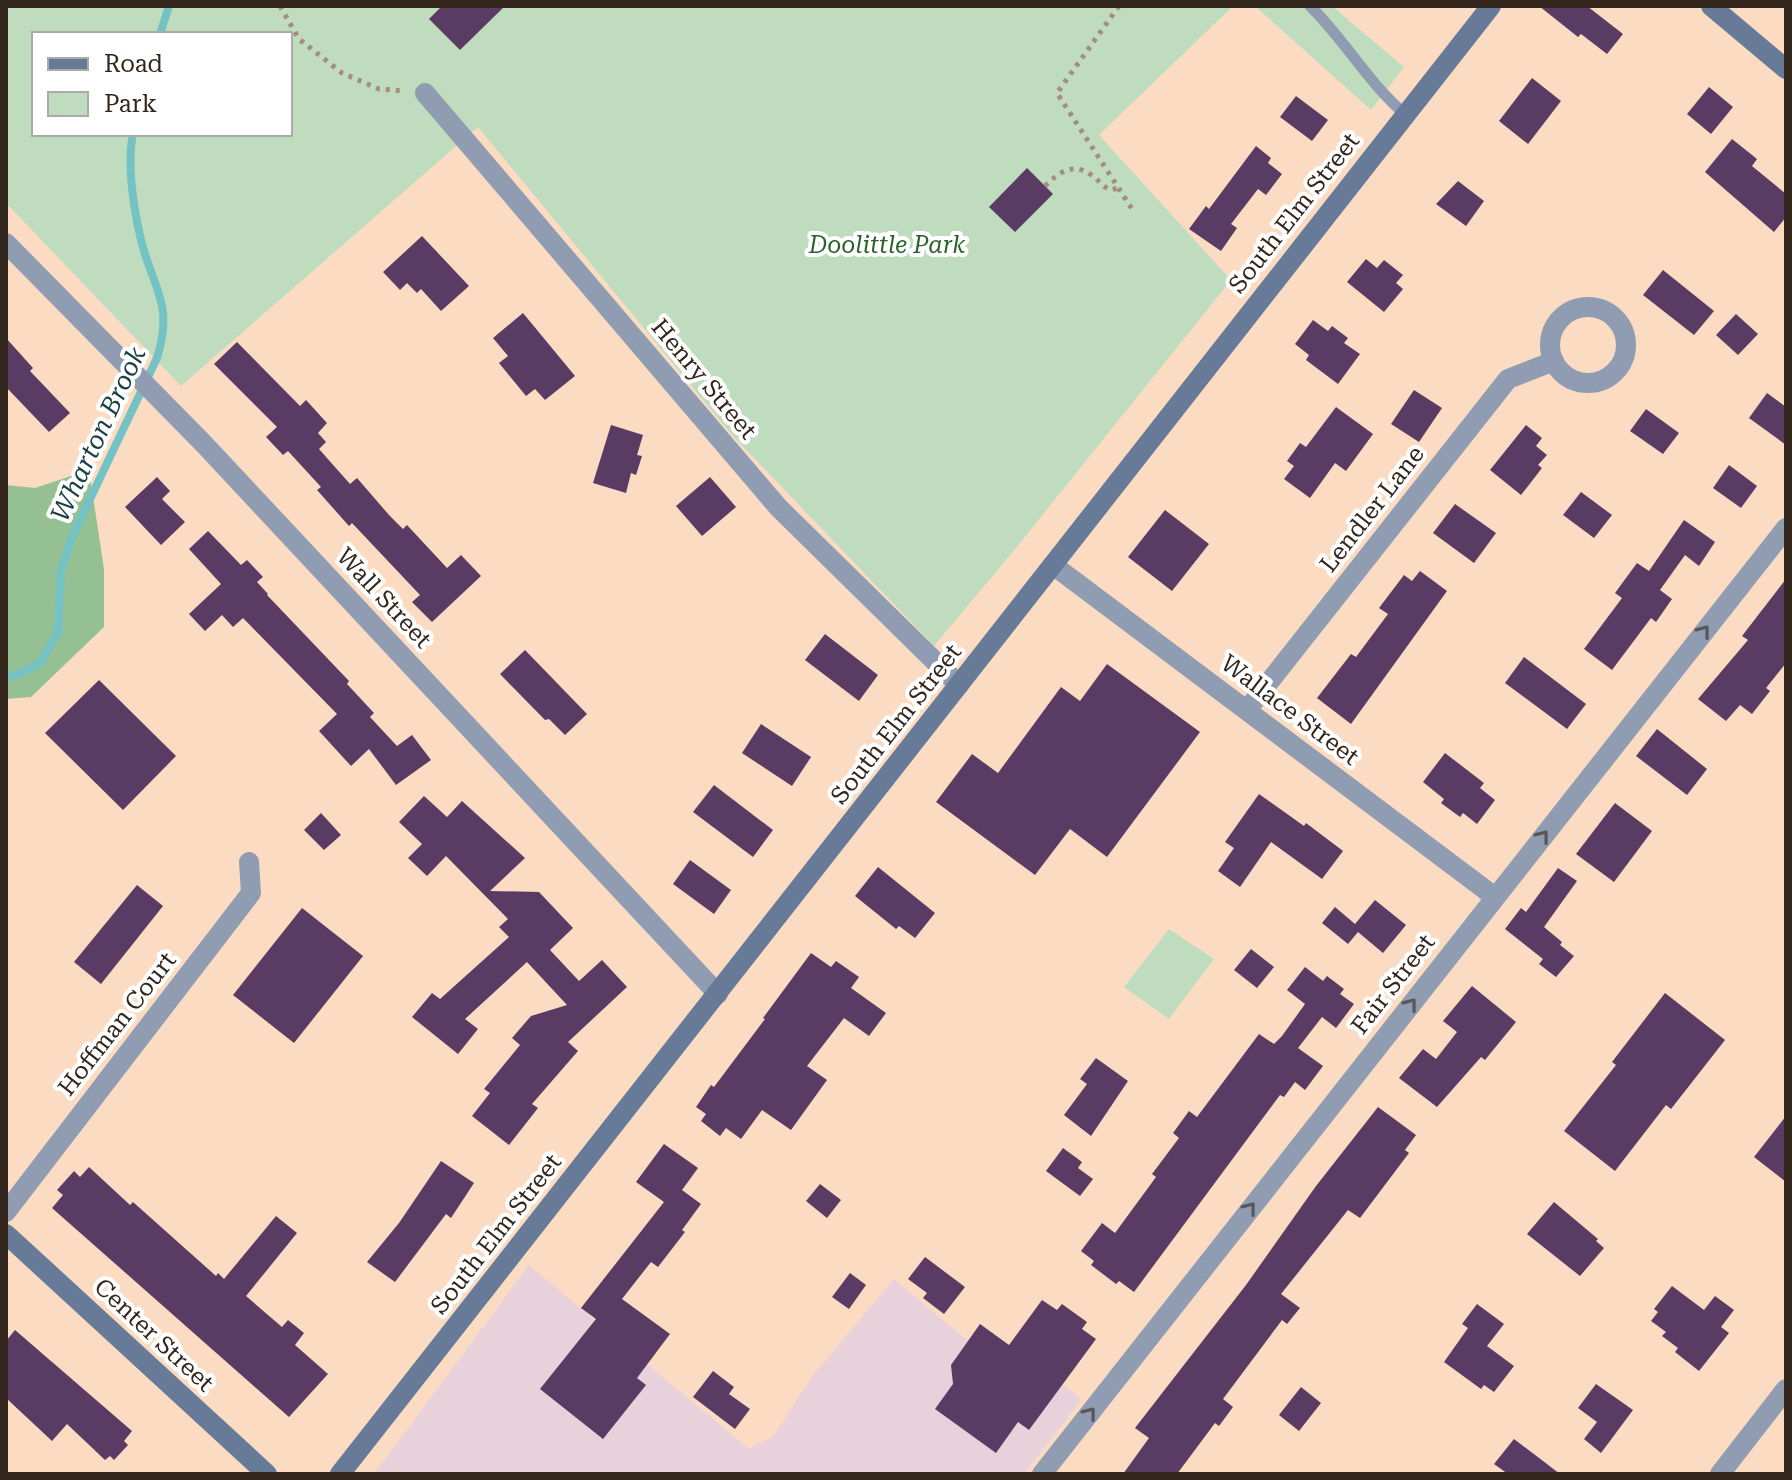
<svg xmlns="http://www.w3.org/2000/svg" width="1792" height="1480" font-family="'Roboto Serif',serif">
<style>
.commercial{fill:#e9d1dc}
.green{fill:#bfddbe;fill-rule:evenodd}
.forest{fill:#95c094}
.lines{fill:none;stroke-linecap:round;stroke-linejoin:round}
.stream{stroke:#74c2c4;stroke-width:8}
.building{fill:#5a3b64}
.path{stroke:#a48d7a;stroke-width:5;stroke-dasharray:4 6;stroke-linecap:butt}
.lane{stroke:#8f9cb1;stroke-width:11}
.street{stroke:#8f9cb1;stroke-width:20}
.secondary{stroke:#677a98;stroke-width:20}
.oneway{stroke:#585658}
.labels{text-anchor:middle;stroke-width:8;stroke-linejoin:round;paint-order:stroke}
.street-label{font-size:24px;fill:#33271d;stroke:#fff}
.park-label{font-size:24px;font-style:italic;fill:#29642b;stroke:#fff}
.water-label{font-size:26px;font-style:italic;fill:#1b4142;stroke:#fff}
</style>
<rect width="100%" height="100%" fill="#fbdcc2"/>
<!-- commercial -->
<polygon class="commercial" points="529,1265 749,1449 774,1435 814,1374 894,1279 968,1341 980,1324 1082,1399 1024,1474 374,1474"/>
<!-- green -->
<g class="green">
<path d="M6,6H1233L1099,135L1231,280L1016,548L934,646L732,435L478,127L181,386L6,203ZM34,34H290V134H34Z"/>
<polygon points="1255,6 1332,6 1404,67 1371,110"/>
<polygon points="1169,929 1214,959 1169,1019 1124,987"/>
</g>
<!-- forest -->
<polygon class="forest" points="89,470 104,569 104,627 31,697 6,699 6,485 35,488"/>
<g class="lines">
<!-- stream -->
<g class="stream">
<polyline points="160,34 169,6"/>
<path d="M6,676L20,674L40,663L58,632L61,571L72,537L157,358C172,309 158,295 144,251C135,219 126,166 133,134"/>
</g>
</g>
<!-- building -->
<g class="building">
<polygon points="442,6 505,6 460,50 429,19"/>
<polygon points="1539,6 1587,6 1623,34 1607,54 1581,34 1578,37"/>
<polygon points="1532,78 1561,101 1528,144 1499,121"/>
<polygon points="1709,87 1733,107 1711,134 1687,114"/>
<polygon points="1296,96 1328,120 1312,141 1280,117"/>
<polygon points="1732,139 1757,159 1752,166 1786,194 1786,217 1774,232 1705,172"/>
<polygon points="1256,146 1271,158 1268,163 1282,174 1266,195 1258,189 1231,224 1237,228 1221,251 1189,229 1206,206 1209,209"/>
<polygon points="1027,168 1053,194 1015,232 989,207"/>
<polygon points="1458,181 1484,201 1466,226 1436,204"/>
<polygon points="422,236 469,286 441,311 421,289 417,293 407,283 400,290 383,272"/>
<polygon points="1366,259 1377,268 1384,260 1403,275 1396,283 1403,289 1384,312 1347,282"/>
<polygon points="1663,270 1714,311 1694,335 1643,295"/>
<polygon points="523,313 575,376 545,400 535,389 526,396 499,363 508,356 493,338"/>
<polygon points="1736,314 1758,334 1738,355 1716,335"/>
<polygon points="1313,320 1328,331 1332,326 1348,338 1344,343 1360,354 1338,384 1306,360 1309,355 1295,344"/>
<polygon points="6,338 33,368 30,371 70,413 49,432 6,387"/>
<polygon points="237,342 300,406 306,400 327,423 318,433 326,442 319,449 350,484 357,478 389,515 403,529 407,525 447,568 461,555 481,576 432,622 412,602 420,595 352,523 349,526 317,490 321,487 288,451 283,455 266,437 277,427 214,364"/>
<polygon points="1414,390 1442,408 1419,442 1391,424"/>
<polygon points="1767,393 1786,407 1786,445 1749,418"/>
<polygon points="1336,407 1373,434 1346,471 1335,463 1310,498 1284,479 1294,466 1287,461 1300,443 1306,447"/>
<polygon points="1646,409 1679,433 1663,454 1630,431"/>
<polygon points="611,425 643,435 637,455 642,456 636,475 631,473 626,493 593,483"/>
<polygon points="1526,425 1542,438 1536,446 1547,455 1538,465 1542,468 1521,495 1490,470"/>
<polygon points="1729,465 1757,486 1741,508 1713,488"/>
<polygon points="157,477 170,491 162,499 185,522 161,545 125,507"/>
<polygon points="710,477 736,507 702,536 676,506"/>
<polygon points="1581,492 1612,515 1594,538 1563,515"/>
<polygon points="1455,504 1496,533 1474,563 1433,533"/>
<polygon points="1165,510 1209,544 1172,591 1128,557"/>
<polygon points="1684,520 1715,542 1699,566 1685,555 1660,590 1672,599 1656,622 1651,618 1612,670 1584,649 1622,598 1615,593 1637,563 1649,571"/>
<polygon points="208,531 241,565 247,560 263,577 257,582 268,594 267,595 349,681 347,684 374,713 370,717 397,746 412,735 431,760 396,785 369,749 351,766 319,731 337,714 243,618 233,627 222,615 205,631 189,614 221,584 189,549"/>
<polygon points="1420,571 1447,591 1351,724 1317,698 1351,654 1356,657 1388,614 1379,608 1404,575 1412,581"/>
<polygon points="1786,579 1786,663 1766,688 1770,691 1752,714 1740,705 1726,721 1698,699 1748,640 1742,636"/>
<polygon points="825,634 878,675 859,701 805,660"/>
<polygon points="525,650 587,714 565,735 549,719 545,720 500,674"/>
<polygon points="1524,657 1586,704 1567,729 1505,683"/>
<polygon points="1107,664 1200,732 1107,857 1070,829 1035,875 936,802 972,754 998,773 1061,687 1080,701"/>
<polygon points="99,680 176,756 123,810 45,733"/>
<polygon points="761,724 811,757 792,786 742,753"/>
<polygon points="1657,729 1707,769 1687,795 1636,756"/>
<polygon points="1445,753 1484,783 1480,788 1495,800 1477,824 1463,813 1460,817 1441,803 1444,799 1423,782"/>
<polygon points="714,785 773,830 753,857 693,812"/>
<polygon points="1259,794 1304,826 1306,823 1343,851 1322,879 1271,842 1240,887 1218,871 1234,848 1225,842"/>
<polygon points="424,796 447,817 462,801 525,858 490,891 539,892 573,928 550,950 579,981 602,960 627,987 568,1042 578,1051 532,1104 538,1108 509,1145 472,1116 490,1093 484,1089 520,1045 512,1038 531,1016 567,1005 527,962 465,1019 478,1029 458,1054 412,1017 432,993 440,999 509,937 499,927 508,919 446,856 427,876 408,858 422,844 399,822"/>
<polygon points="1615,803 1652,831 1614,882 1576,854"/>
<polygon points="321,813 341,835 324,850 304,830"/>
<polygon points="690,860 731,890 714,914 673,884"/>
<polygon points="878,867 935,913 915,938 899,926 896,929 855,896"/>
<polygon points="1558,868 1577,881 1544,927 1562,942 1560,945 1574,956 1556,977 1539,964 1543,959 1505,929 1521,908 1526,912"/>
<polygon points="137,885 163,906 101,984 74,962"/>
<polygon points="1375,900 1406,925 1383,953 1358,932 1348,944 1322,923 1335,907 1355,924"/>
<polygon points="302,908 363,956 294,1043 233,995"/>
<polygon points="1251,949 1274,967 1257,988 1234,970"/>
<polygon points="811,953 831,967 836,961 859,977 851,988 886,1013 869,1036 844,1018 807,1066 827,1080 791,1130 762,1110 741,1139 726,1128 720,1136 701,1121 706,1114 696,1107 711,1085 714,1087 765,1019 763,1018"/>
<polygon points="1305,967 1323,981 1327,976 1344,989 1340,994 1354,1004 1336,1028 1322,1017 1298,1048 1323,1066 1305,1090 1295,1082 1284,1097 1280,1095 1134,1292 1119,1281 1116,1284 1091,1265 1094,1261 1081,1251 1102,1223 1115,1233 1156,1177 1152,1174 1179,1138 1173,1133 1189,1111 1197,1117 1259,1034 1274,1044 1282,1036 1305,1004 1287,990"/>
<polygon points="1472,986 1516,1022 1485,1060 1481,1057 1437,1107 1399,1078 1423,1049 1436,1059 1457,1032 1443,1021"/>
<polygon points="1665,993 1725,1040 1671,1109 1666,1105 1615,1171 1564,1131 1616,1065 1612,1062"/>
<polygon points="1096,1058 1128,1081 1091,1136 1064,1115 1087,1084 1080,1079"/>
<polygon points="1378,1107 1416,1135 1405,1150 1409,1153 1360,1218 1348,1210 1281,1294 1300,1308 1287,1324 1282,1320 1223,1399 1233,1407 1219,1426 1215,1423 1177,1474 1123,1474 1149,1438 1135,1428 1246,1285 1316,1186"/>
<polygon points="1786,1116 1786,1182 1754,1157"/>
<polygon points="664,1144 698,1168 682,1190 701,1204 682,1230 685,1232 658,1267 651,1262 622,1299 670,1334 637,1378 646,1385 603,1439 540,1389 596,1319 581,1308 664,1202 636,1182"/>
<polygon points="1063,1148 1082,1162 1078,1168 1093,1179 1080,1196 1046,1171"/>
<polygon points="441,1161 474,1183 451,1218 446,1214 395,1282 367,1262 399,1223"/>
<polygon points="89,1167 130,1205 133,1202 216,1276 218,1273 224,1279 276,1216 297,1233 246,1296 282,1327 288,1320 304,1333 295,1345 328,1374 289,1417 52,1208 63,1195 57,1190 74,1171 80,1177"/>
<polygon points="820,1184 841,1200 827,1218 806,1201"/>
<polygon points="1554,1202 1598,1239 1596,1241 1604,1248 1580,1276 1527,1234"/>
<polygon points="925,1257 965,1287 944,1314 923,1298 927,1293 908,1279"/>
<polygon points="850,1273 866,1285 849,1309 832,1297"/>
<polygon points="1672,1286 1704,1310 1715,1296 1734,1310 1721,1327 1729,1333 1699,1371 1675,1352 1678,1348 1662,1336 1666,1332 1651,1321 1658,1312 1654,1309"/>
<polygon points="1042,1300 1057,1310 1062,1304 1087,1322 1082,1329 1096,1339 1029,1430 1018,1422 996,1453 935,1409 953,1384 951,1365 980,1324 1009,1345"/>
<polygon points="1477,1304 1504,1324 1487,1346 1514,1366 1494,1392 1484,1385 1481,1389 1444,1362 1468,1328 1462,1324"/>
<polygon points="15,1330 132,1431 124,1441 128,1445 114,1460 110,1456 105,1460 67,1424 52,1441 6,1398 6,1341"/>
<polygon points="713,1371 734,1387 729,1394 750,1409 735,1429 693,1397"/>
<polygon points="1596,1384 1633,1410 1601,1453 1584,1439 1597,1422 1578,1408"/>
<polygon points="1301,1387 1321,1403 1299,1431 1279,1415"/>
<polygon points="1514,1439 1560,1474 1508,1474 1494,1464"/>
</g>
<g class="lines">
<!-- path -->
<g class="path">
<polyline points="280,6 299,39 342,73 379,89 404,91"/>
<polyline points="1119,6 1057,93 1132,209"/>
<path d="M1045,186C1058,173 1072,162 1090,174C1098,179 1102,186 1110,190L1119,188"/>
</g>
<!-- lane -->
<path class="lane" d="M1310,6C1345,40 1368,83 1406,115"/>
<!-- street -->
<g class="street">
<polyline points="425,93 778,507 959,685"/>
<polyline points="6,243 203,443 718,994"/>
<circle cx="1588" cy="345" r="38"/>
<polyline points="1053,565 1495,897"/>
<polyline points="1247,710 1508,379 1554,361"/>
<polyline points="6,1212 251,893 249,862"/>
<polyline points="1042,1474 1786,528"/>
<polyline points="1720,1474 1786,1389"/>
</g>
<!-- secondary -->
<g class="secondary">
<polyline points="1711,6 1786,69"/>
<polyline points="6,1234 267,1474"/>
<polyline points="340,1474 1491,6"/>
</g>
</g>
<!-- one-way arrows -->
<defs><path id="oneway-chevron" d="M-2-3.5L2.5 0L-2 3.5" fill="none" stroke-width="1.6" stroke-linecap="round" stroke-linejoin="round" transform="scale(2)"/></defs>
<g class="oneway">
<use href="#oneway-chevron" transform="translate(1704 631) rotate(-52)"/>
<use href="#oneway-chevron" transform="translate(1543 836) rotate(-52)"/>
<use href="#oneway-chevron" transform="translate(1411 1004) rotate(-52)"/>
<use href="#oneway-chevron" transform="translate(1250 1208) rotate(-52)"/>
<use href="#oneway-chevron" transform="translate(1090 1413) rotate(-52)"/>
</g>
<g class="labels">
<!-- street labels -->
<g class="street-label">
<text transform="translate(1294 213) rotate(-52)" y="8">South Elm Street</text>
<text transform="translate(704 379) rotate(50)" y="8">Henry Street</text>
<text transform="translate(1372 509) rotate(-52)" y="8">Lendler Lane</text>
<text transform="translate(384 598) rotate(47)" y="8">Wall Street</text>
<text transform="translate(1290 710) rotate(37)" y="8">Wallace Street</text>
<text transform="translate(896 724) rotate(-52)" y="8">South Elm Street</text>
<text transform="translate(1393 984) rotate(-52)" y="8">Fair Street</text>
<text transform="translate(117 1024) rotate(-52)" y="8">Hoffman Court</text>
<text transform="translate(496 1234) rotate(-52)" y="8">South Elm Street</text>
<text transform="translate(154 1335) rotate(43)" y="8">Center Street</text>
</g>
<!-- park labels -->
<g class="park-label">
<text x="887" y="253">Doolittle Park</text>
</g>
<!-- water labels -->
<g class="water-label">
<text transform="translate(98 434) rotate(-65)" y="9">Wharton Brook</text>
</g>
</g>
<!-- border -->
<rect width="1792" height="1480" fill="none" stroke="#33271d" stroke-width="16"/>
<!-- legend -->
<rect x="32" y="32" width="260" height="104" fill="#ffffff" stroke="#ada9a5" stroke-width="2"/>
<rect x="48" y="58" width="40" height="12" fill="#677a98" stroke="#ada9a5" stroke-width="2"/>
<text x="104" y="72" font-size="24" fill="#33271d">Road</text>
<rect x="48" y="92" width="40" height="24" fill="#bfddbe" stroke="#ada9a5" stroke-width="2"/>
<text x="104" y="112" font-size="24" fill="#33271d">Park</text>
</svg>
